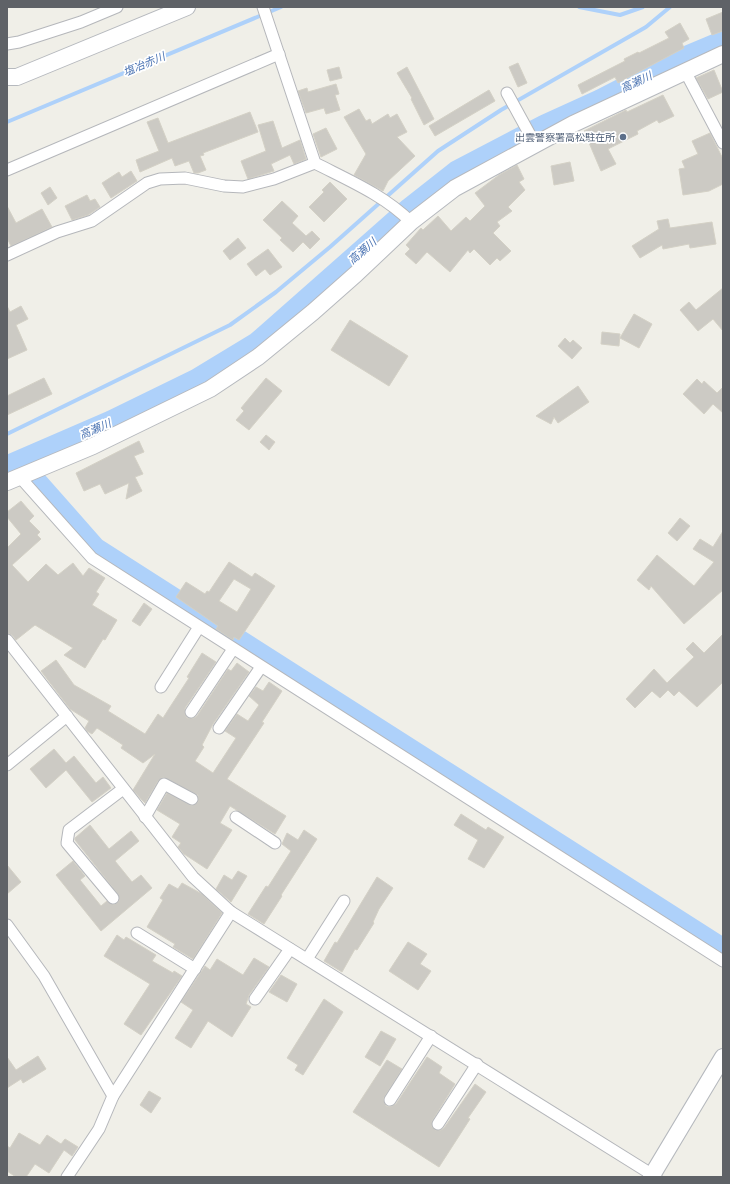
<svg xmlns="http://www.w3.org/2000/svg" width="730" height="1184" font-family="'Fira Sans','Noto Sans JP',sans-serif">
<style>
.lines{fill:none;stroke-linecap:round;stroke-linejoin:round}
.stream{stroke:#aed1fa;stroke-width:4}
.river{stroke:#aed1fa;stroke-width:23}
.building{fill:#cccac4;stroke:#d4d1c6;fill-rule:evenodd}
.street-casing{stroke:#b5b7bb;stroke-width:13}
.secondary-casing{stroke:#b6b9be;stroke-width:18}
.street{stroke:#fff;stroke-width:11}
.secondary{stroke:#fff;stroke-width:16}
.service-dot{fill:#5c6f8a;stroke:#fff;stroke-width:1.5}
.labels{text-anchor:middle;stroke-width:3.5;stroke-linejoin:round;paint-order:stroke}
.service-label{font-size:10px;fill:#4e5e75;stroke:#fff;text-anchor:end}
.water-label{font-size:11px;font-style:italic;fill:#4e76b4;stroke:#fff}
</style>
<rect width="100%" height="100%" fill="#f0efe8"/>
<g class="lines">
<!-- stream -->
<g class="stream">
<polyline points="579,7 620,15 643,7"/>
<polyline points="7,122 281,7"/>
<polyline points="7,434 230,325 276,292 330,247 438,151 501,110 646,27 670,7"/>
</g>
<!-- river -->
<g class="river">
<polyline points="20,464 95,549 723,950"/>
<polyline points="7,467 111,422 197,380 258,343 410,209 457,172 545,126 600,101 680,60 723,42"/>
</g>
</g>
<!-- building -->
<g class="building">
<polygon points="723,12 723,31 712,35 706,19"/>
<polygon points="680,23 689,39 682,43 684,48 618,83 615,77 582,94 578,85 625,61 624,59 638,52 639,53 669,38 665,32"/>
<polygon points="518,63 527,83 518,87 509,67"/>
<polygon points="339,67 342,78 330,81 327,70"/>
<polygon points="407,67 434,119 424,125 411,99 412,98 397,73"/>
<polygon points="714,70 723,92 708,99 696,78"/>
<polygon points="336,84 339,94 335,95 340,110 326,114 324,108 306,113 298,91 307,88 308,92"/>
<polygon points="489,90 495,101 435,136 429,126"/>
<polygon points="663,95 674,116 659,123 657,120 637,131 638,134 608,149 616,164 601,171 584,131 626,110 627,112"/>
<polygon points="359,109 366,121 370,119 372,124 388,114 390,118 397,114 407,132 397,137 415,156 388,181 383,191 354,175 366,154 344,117"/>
<polygon points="250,112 258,132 203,153 204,155 200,156 206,170 198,173 194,173 189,161 175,166 172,158 140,172 136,160 159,151 147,122 158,118 168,143"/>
<polygon points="273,121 282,148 300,140 306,159 294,164 290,155 271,164 274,171 248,179 241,161 266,151 258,125"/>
<polygon points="326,128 337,149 321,157 313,134"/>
<polygon points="710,133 723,159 723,184 709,191 683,195 679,169 685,168 682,161 698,154 692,141"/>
<polygon points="570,162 574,181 554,185 551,166"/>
<polygon points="517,165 524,179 519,182 525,190 508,207 512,211 497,222 500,226 493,233 511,251 500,261 497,258 490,265 474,249 470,253 468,250 450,272 427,252 416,264 405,254 410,249 406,245 421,228 423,230 438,216 451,231 466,217 470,221 485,206 475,193 499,175"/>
<polygon points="131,171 137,181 111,198 102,183 119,172 122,177"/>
<polygon points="330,182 347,199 324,222 309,207 324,192 322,190"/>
<polygon points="50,187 57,198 48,205 41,193"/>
<polygon points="87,195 90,201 95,199 100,207 88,215 72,220 65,206"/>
<polygon points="282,201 298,216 292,223 306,236 312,231 320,239 310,249 303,242 293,252 280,240 282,238 263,220"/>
<polygon points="7,206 16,223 42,209 52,227 11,246 7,238"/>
<polygon points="668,219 670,228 712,222 716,244 690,248 689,244 663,249 662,245 640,258 632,246 659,229 657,221"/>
<polygon points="238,238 246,248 230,260 223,251"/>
<polygon points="268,249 282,267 270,275 265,269 256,276 247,264"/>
<polygon points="723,288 723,331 713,319 698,331 680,310 689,302 696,310"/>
<polygon points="7,306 10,312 21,306 28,319 16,325 27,350 7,359"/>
<polygon points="634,314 652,324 639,348 620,338"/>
<polygon points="350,320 408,356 389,386 331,350"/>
<polygon points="602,332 620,334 619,346 601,344"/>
<polygon points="565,338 570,343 573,340 582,348 572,359 558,346"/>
<polygon points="44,378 52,394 7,415 7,396"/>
<polygon points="266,378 282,391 249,430 236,420 244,411 241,408"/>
<polygon points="697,379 702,384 704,381 717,393 723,387 723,413 713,404 704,414 683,394"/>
<polygon points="578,386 589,402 558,423 554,417 551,424 536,416"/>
<polygon points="266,435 275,442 269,450 260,442"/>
<polygon points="139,441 144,452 134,456 143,474 135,477 142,491 126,499 129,483 105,494 100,484 84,491 76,473"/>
<polygon points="21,501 34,516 29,521 40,532 37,535 41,539 12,565 28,582 46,564 58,575 73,563 83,576 89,568 105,578 96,592 99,594 92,605 117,620 105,640 103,639 85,668 64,655 73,648 35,625 16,640 12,635 7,633 7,548 21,534 7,517 7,512"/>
<polygon points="680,518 690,526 677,541 668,533"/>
<polygon points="723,531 723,590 684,624 651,586 649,590 637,580 657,555 694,586 714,562 693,549 700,539 713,547"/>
<path d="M229,562L252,577L255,573L275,586L239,640L234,637L233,640L216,629L218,626L176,597L186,582L205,594L207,591L209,592ZM234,579L251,589L237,612L219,601Z"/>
<polygon points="144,603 152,609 140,626 132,621"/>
<polygon points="723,634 723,682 697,707 679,691 674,696 668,690 660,698 652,691 635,708 626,699 654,669 667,683 694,657 686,649 693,642 704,653"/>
<polygon points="202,653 216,662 185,708 185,715 187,718 194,718 197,716 228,669 231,671 237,663 249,672 213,724 202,745 204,747 195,761 213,773 236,738 225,731 237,714 248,721 259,705 249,696 256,687 263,691 269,682 282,691 262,722 264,723 227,779 286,816 275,834 230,806 220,823 232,830 207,869 184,854 178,847 181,843 172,837 180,824 157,810 167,793 192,806 198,802 198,795 163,777 158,781 145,803 142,800 133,790 155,754 143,763 121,748 123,745 97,728 92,734 87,731 85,728 89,721 70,709 41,671 56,660 74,685 111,706 108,711 145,734 158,714 163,718 170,707 189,678 187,677"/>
<polygon points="54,749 66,763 74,756 96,783 103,777 111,788 92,802 66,770 46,788 30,769"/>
<polygon points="461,814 486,830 488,827 504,837 484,868 468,859 478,840 454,825"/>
<polygon points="90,825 109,849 131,831 139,841 115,861 132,882 141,875 152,888 101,931 56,875 73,861 85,876 80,880 101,906 107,901 114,905 119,901 118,894 75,840 75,838"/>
<polygon points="304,830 317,839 281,895 282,896 264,924 248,914 266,886 268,887 291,851 282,844 287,833 298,840"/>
<polygon points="7,865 21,882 7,894"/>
<polygon points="238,871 247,876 231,902 216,889 224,875 232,880"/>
<polygon points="377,877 393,888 379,909 373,922 374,923 357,950 355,949 342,972 324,961 335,942 337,943"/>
<polygon points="182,883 202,894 222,913 193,959 173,947 175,944 147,927 163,900 160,898 169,884 178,889"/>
<polygon points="117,935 124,940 126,937 156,955 152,961 173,973 174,971 182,976 141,1035 124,1024 150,984 104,956"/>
<polygon points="408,942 427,954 420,964 431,971 418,990 389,971"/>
<polygon points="254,958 269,967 249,995 246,1004 251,1007 232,1037 208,1021 191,1048 175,1038 193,1010 181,1002 205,966 210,970 217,959 243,975"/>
<polygon points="281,975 297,984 287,1002 269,992"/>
<polygon points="324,999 343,1012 303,1075 295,1070 298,1065 287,1058"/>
<polygon points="381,1031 396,1039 380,1066 365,1057"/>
<polygon points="38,1056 46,1069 23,1083 21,1079 7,1088 7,1057 16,1070"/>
<polygon points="427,1057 442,1067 439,1073 455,1084 432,1121 432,1127 435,1130 441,1130 444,1128 475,1084 486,1092 468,1118 470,1119 439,1167 353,1112 387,1060 402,1069 383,1099 386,1106 390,1107 396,1104"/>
<polygon points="149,1091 161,1098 151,1113 140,1105"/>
<polygon points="19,1133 40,1145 47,1135 61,1144 65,1139 78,1147 72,1156 64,1150 49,1173 35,1164 26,1177 16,1177 7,1171 7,1146 10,1148"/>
</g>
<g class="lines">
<!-- street casing -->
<g class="street-casing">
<g id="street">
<path d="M263,7L315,163C348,180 384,195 411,222"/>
<polyline points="7,44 19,42 81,22 117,7"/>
<polyline points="685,71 723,143"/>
<polyline points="507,93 535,144"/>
<polyline points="7,170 279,54"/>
<polyline points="7,255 57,232 92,221 147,183 160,179 185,178 224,186 243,187 274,179 315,163"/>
<polyline points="19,476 92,558 723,961"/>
<polyline points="7,640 193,877 231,912 656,1177"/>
<polyline points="161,687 199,627"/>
<polyline points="191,712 233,649"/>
<polyline points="219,728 261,667"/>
<polyline points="7,765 67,716"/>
<polyline points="145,817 164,784 192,799"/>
<polyline points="236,817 275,843"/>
<polyline points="113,898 67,843 69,830 123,789"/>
<polyline points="7,925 44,976 113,1096"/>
<polyline points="137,933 195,969"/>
<polyline points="307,959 344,901"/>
<polyline points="255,999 290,949"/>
<polyline points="390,1100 431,1036"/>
<polyline points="438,1124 477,1064"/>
<polyline points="67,1177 99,1129 113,1096 231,912"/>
</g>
</g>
<!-- secondary casing -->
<g class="secondary-casing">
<g id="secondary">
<polyline points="7,77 17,77 187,7"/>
<polyline points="7,482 93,446 210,389 258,357 313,312 356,274 411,222 455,188 573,124 723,54"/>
<polyline points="651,1177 723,1057"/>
</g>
</g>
<!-- street -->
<use href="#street" class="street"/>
<!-- secondary -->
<use href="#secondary" class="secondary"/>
</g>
<!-- markers -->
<circle class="service-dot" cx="623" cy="137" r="4"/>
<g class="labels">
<!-- service labels -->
<g class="service-label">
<text x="615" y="141">出雲警察署高松駐在所</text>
</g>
<!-- water labels -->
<g class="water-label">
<text transform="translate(144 64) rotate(-23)" y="4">塩冶赤川</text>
<text transform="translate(636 82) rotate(-25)" y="4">高瀬川</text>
<text transform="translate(362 251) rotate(-41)" y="4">高瀬川</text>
<text transform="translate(95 429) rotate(-24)" y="4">高瀬川</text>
</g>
</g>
<!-- border -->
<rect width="730" height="1184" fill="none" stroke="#5f6267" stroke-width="16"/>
</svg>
